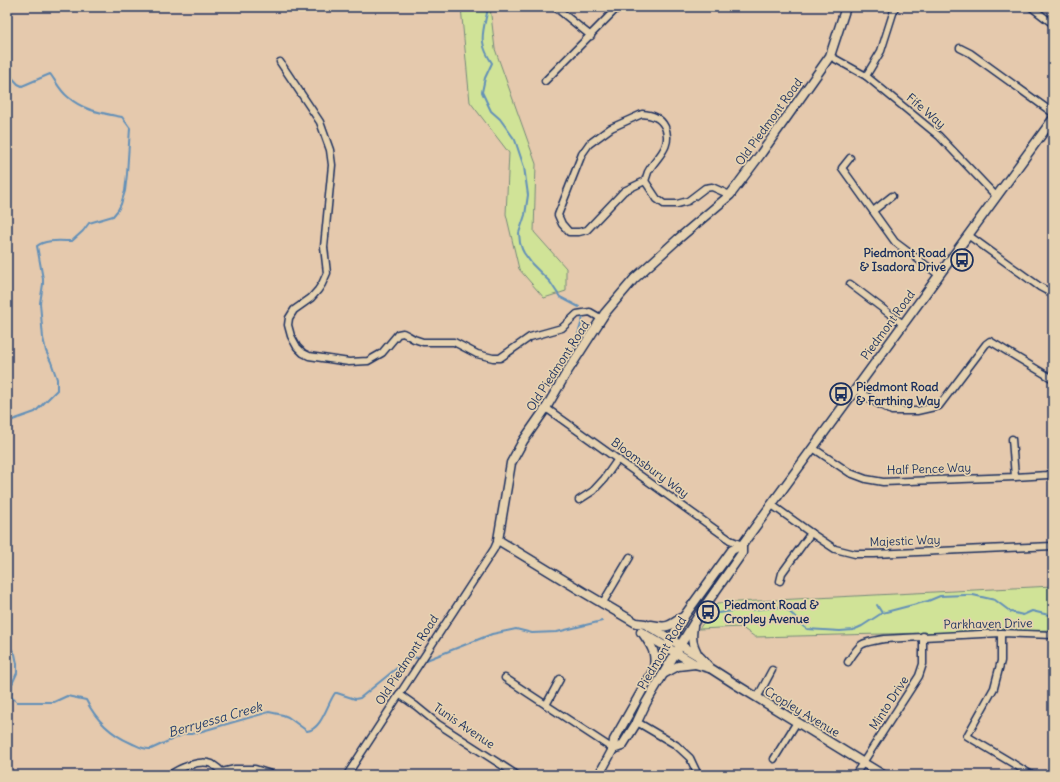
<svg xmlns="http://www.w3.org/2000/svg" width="1060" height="782" font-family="Delius,sans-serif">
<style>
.green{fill:#d0e397;stroke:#76897a}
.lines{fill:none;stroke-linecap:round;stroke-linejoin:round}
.stream{stroke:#6390b8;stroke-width:2}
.street-casing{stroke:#1b2f5e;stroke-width:9}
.secondary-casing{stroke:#1b2f5e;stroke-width:11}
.street{stroke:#e6d2b0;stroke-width:6}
.secondary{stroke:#e6d2b0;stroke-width:8}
.labels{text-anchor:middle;stroke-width:3.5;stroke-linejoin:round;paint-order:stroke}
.street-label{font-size:12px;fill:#1b2f5e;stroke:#e6d2b0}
.poi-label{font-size:12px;font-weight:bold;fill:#1b2f5e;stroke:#e6d2b0;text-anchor:start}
.water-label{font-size:13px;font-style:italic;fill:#273f6d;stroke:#e6d2b0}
</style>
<rect width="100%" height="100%" fill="#e5c9ad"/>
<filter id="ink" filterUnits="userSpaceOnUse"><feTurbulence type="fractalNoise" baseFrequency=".025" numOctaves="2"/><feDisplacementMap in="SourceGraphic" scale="8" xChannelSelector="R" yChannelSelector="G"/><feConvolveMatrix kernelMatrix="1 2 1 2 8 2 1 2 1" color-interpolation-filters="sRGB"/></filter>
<g filter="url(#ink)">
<!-- green -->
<g class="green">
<polygon points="461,7 490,7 495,49 536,164 534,232 566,268 566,291 544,298 519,269 506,214 509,153 470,102"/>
<polygon points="1053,586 1053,630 755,637 741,627 699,629 717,603"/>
</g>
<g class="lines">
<!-- stream -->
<g class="stream">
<path d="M488,7C487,17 481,32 483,42C484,50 488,57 492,63L485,78L482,92L491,111L500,119L515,140L524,167L528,195L525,215L519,233L520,243L522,249L524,253L532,264L550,282L560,297L579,307"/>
<path d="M7,72L18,84L22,86L50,74L51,75C56,82 61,92 68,97C84,111 102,113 122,117L130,128L127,174L125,191L121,204L118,210L113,216L89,223L83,231L72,241C61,241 45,239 37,246L43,279V284L40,303L43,338L46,351L51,362L57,379V390L35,412L7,422"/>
<polyline points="574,348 583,317"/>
<polyline points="877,605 882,613"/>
<polyline points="711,614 732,611 740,607 743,607 750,610 780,607 786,609 793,615 804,627 807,629 840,631 853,630 862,626 882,613 928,601 940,596 966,595 973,595 995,600 1011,612 1023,615 1032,611 1053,616"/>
<path d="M7,643L15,654L17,664V673L12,684L11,697L17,702H54L67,696L86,700C96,720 110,734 131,743C138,746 143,750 151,749L184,734H192L269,712L283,715L288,717L307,731C322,729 327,704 335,693H337L355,699L360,698L408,659L412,657L418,658"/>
<polyline points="424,661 492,634 516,629 532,633 557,632 602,621"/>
</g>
<!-- street casing -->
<g class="street-casing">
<g id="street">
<polyline points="555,7 591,36"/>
<polyline points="1031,7 1053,24"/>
<polyline points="960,48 970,53 1053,113"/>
<polyline points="830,56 866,76 939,136 996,196"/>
<polyline points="280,62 320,122 330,150 332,165 324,247 327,273 322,284 318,290 311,298 294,310 289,318 288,325 291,336 297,347 303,353 309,356 349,362 368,361 382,353 398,334 403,333 407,335 414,339 423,342 454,342 477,354 493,358 500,358 530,337 562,328 577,314 590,312 602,319"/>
<polyline points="866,76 881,51 895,7"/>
<polyline points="545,81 618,7"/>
<path d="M642,114C652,115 660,117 665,127C673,148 656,157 648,172C647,175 646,178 645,181L624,191L587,230L579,232H569L562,224L558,215L582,154L589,144L611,128Z"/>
<polyline points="850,158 842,168 895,242 939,275"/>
<polyline points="645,181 657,199 664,204 677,204 688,201 705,188 712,187 730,195"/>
<polyline points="873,211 892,196"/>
<polyline points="968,235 1040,287 1053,294"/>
<polyline points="850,284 903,324"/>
<polyline points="856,389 875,402 892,411 917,411 939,406 986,344 990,341 1053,379"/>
<polyline points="546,408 730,540 742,545"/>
<polyline points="1012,439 1015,477"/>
<polyline points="813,448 850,473 866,479 883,482 1015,477 1048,475 1053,471"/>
<polyline points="579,500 593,491 604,479 618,459"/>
<polyline points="772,505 811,533 835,549 855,554 874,554 1053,546"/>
<polyline points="780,581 782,573 811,533"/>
<polyline points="602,604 630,557"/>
<polyline points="1001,633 1001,661 994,688 967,736 1032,775"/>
<path d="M848,662C861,642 860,643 884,639L1001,633L1053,635"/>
<polyline points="505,678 613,749"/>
<polyline points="399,694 416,706 438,724 517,775"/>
<polyline points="757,698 772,670"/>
<polyline points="546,705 560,679"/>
<polyline points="637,722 676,745 690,758 698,775"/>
<polyline points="774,759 797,722"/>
<path d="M170,775C179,768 200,759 212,764C215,766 219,769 222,772L235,769H255L274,775"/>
<polyline points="347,775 494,549 498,540"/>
<polyline points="855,775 919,676 923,664 923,636"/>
</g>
</g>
<!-- secondary casing -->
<g class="secondary-casing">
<g id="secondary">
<polyline points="846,7 830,56 760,155 730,195 678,239 634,279 605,313 567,372 546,408 523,441 511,463 498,540 585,593 636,623 645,624 700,657 710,668 735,684 883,775"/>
<path d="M651,625C666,628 669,627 681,618"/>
<path d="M693,626C691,640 692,644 699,657"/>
<polyline points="641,632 695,664 709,668"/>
<path d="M644,635C653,648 656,653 654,669"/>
<polyline points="665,673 678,666 695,664"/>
<polyline points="613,749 622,746 637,722 646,703 672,659 700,613 742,553 742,545"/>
<polyline points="599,775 613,749 614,740 685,615 732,550 742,545 1053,119"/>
</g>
</g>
<!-- street -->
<use href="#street" class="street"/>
<!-- secondary -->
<use href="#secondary" class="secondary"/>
</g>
</g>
<!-- icons -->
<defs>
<g id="bus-ring" transform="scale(1.15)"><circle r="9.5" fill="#e6d2b0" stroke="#1b2f5e" stroke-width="1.5"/><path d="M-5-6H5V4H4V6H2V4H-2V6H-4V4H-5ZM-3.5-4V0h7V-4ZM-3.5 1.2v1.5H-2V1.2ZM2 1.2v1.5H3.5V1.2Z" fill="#1b2f5e"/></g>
</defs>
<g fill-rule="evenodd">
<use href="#bus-ring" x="962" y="260"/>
<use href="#bus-ring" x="841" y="394"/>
<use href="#bus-ring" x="708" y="612"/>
</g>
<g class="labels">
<!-- street labels -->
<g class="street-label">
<text transform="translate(926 111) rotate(40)" y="4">Fife Way</text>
<text transform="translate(769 122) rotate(-54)" y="4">Old Piedmont Road</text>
<text transform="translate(888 325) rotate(-54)" y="4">Piedmont Road</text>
<text transform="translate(558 366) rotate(-57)" y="4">Old Piedmont Road</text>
<text transform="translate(650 468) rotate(36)" y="4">Bloomsbury Way</text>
<text transform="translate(929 469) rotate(-2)" y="4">Half Pence Way</text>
<text transform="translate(905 541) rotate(-2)" y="4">Majestic Way</text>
<text transform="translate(988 624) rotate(-1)" y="4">Parkhaven Drive</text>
<text transform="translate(662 653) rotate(-59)" y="4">Piedmont Road</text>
<text transform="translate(407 660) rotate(-57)" y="4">Old Piedmont Road</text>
<text transform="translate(889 703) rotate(-57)" y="4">Minto Drive</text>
<text transform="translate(802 712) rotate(31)" y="4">Cropley Avenue</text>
<text transform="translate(464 726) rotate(34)" y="4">Tunis Avenue</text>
</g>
<!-- poi labels -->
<g class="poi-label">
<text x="946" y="257" text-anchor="end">Piedmont Road<tspan x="946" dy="14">&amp; Isadora Drive</tspan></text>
<text x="856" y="391">Piedmont Road<tspan x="856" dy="14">&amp; Farthing Way</tspan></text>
<text x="724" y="609">Piedmont Road &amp;<tspan x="724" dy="14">Cropley Avenue</tspan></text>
</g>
<!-- water labels -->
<g class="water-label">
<text transform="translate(215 719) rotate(-16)" y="5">Berryessa Creek</text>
</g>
</g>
<!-- margin -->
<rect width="1060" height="782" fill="none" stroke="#e6d2b0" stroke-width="24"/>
<rect x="12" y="12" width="1036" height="758" fill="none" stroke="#1b2f5e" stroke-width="1.5" filter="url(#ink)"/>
</svg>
